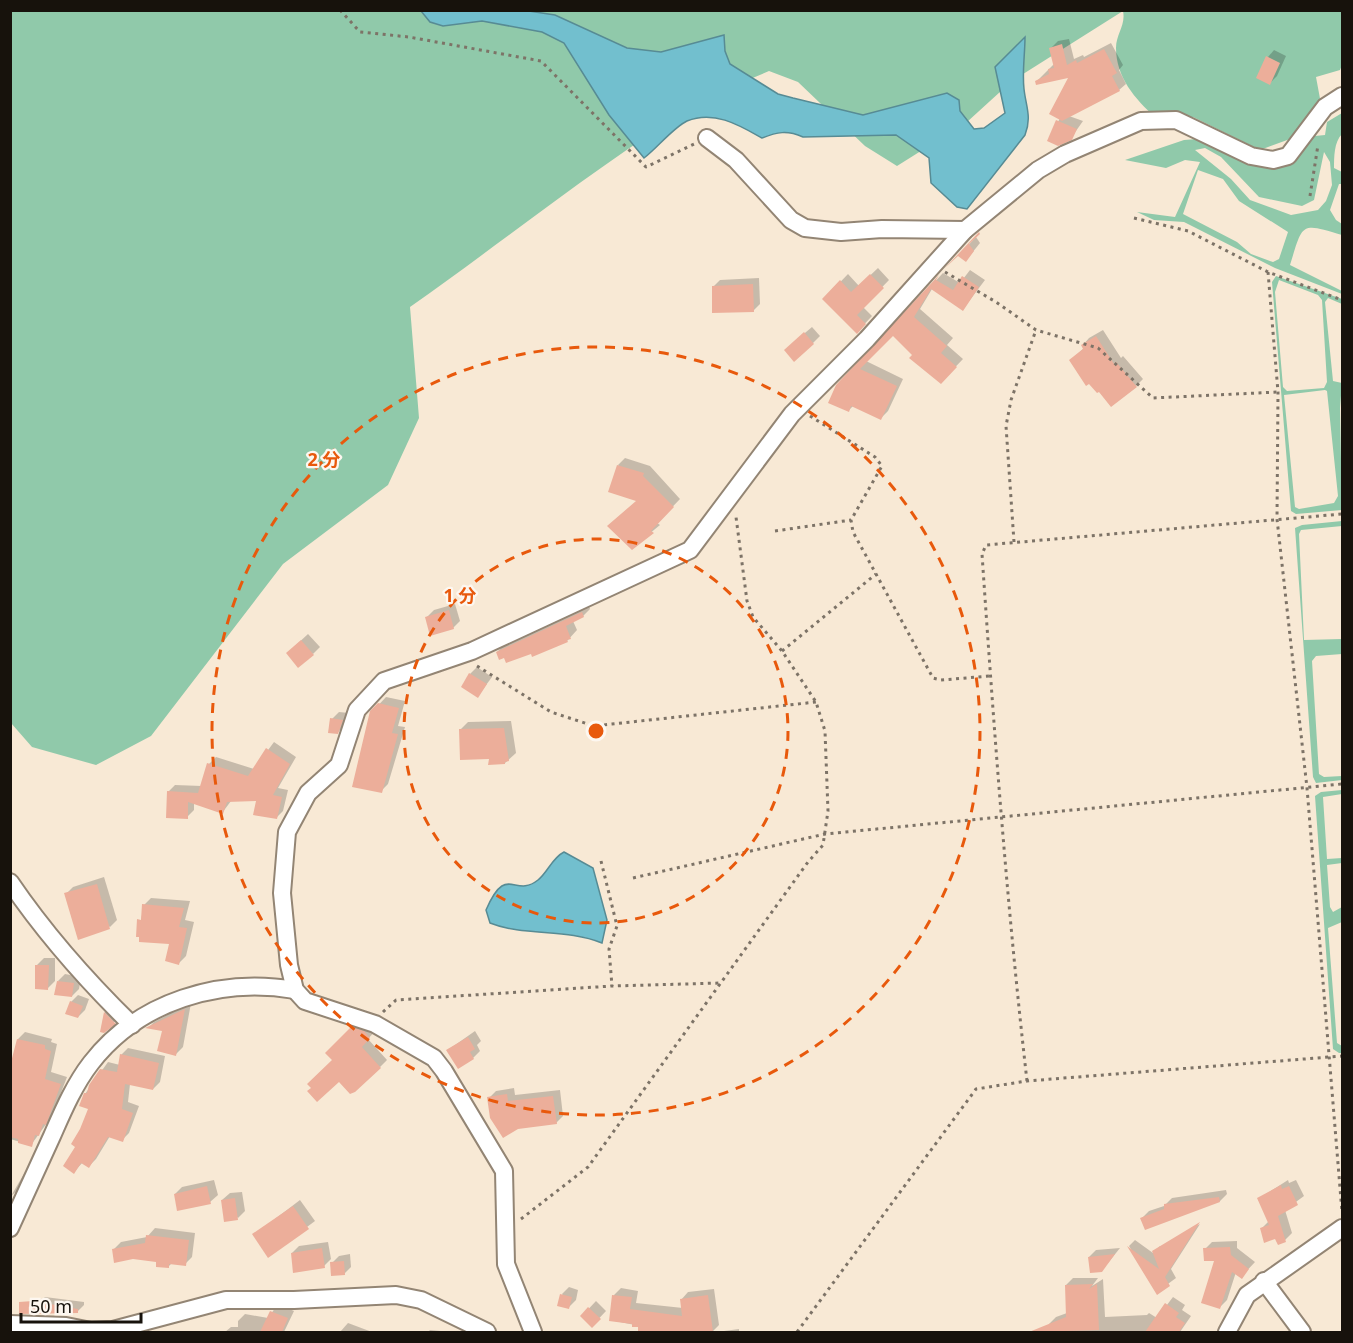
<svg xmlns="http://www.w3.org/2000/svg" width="1353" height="1343" font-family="'Noto Sans','Noto Sans JP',sans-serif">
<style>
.green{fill:#90c9aa;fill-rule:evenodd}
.water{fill:#72bfce;stroke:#578b94;stroke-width:1.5}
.shadow{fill:#0003}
.building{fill:#ecae9a}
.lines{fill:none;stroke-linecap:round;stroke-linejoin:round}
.minor-casing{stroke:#938574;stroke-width:20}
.path{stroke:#7d7367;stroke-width:3;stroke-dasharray:3 4.5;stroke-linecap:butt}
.minor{stroke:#fff;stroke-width:16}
.ring{fill:none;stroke:#e8590c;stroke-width:3;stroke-dasharray:10 8}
.centre{fill:#e8590c;stroke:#fdf7f0;stroke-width:3}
.ring-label{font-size:18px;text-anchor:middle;font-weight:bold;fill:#e8590c;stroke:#fdf7f0;stroke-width:4.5;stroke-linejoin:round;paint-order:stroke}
</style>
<rect width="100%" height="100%" fill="#f8e9d5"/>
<!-- green -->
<g class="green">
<path d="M1342,10V65L1340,70L1316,77L1321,104L1290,139L1260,150L1193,117H1155C1135,99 1116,77 1116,48C1116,34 1126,25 1123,11L1012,81L967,122L897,166L865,146L798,82L769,71C747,81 723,89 702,101C600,163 507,239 410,307L419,418L388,485L283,564L151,736L96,765L32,747L11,723L10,11Z"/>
<path d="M1342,113V134C1334,142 1334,157 1334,168L1342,172V184H1339L1330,210L1336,220L1342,224V235C1300,222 1303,223 1290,265L1342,291V294L1275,268L1184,222L1154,220L1137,212L1175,217L1200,162L1185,160L1166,168L1125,160L1184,140L1197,139L1288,161L1315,136L1325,135L1327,122ZM1205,148L1221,157L1259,197L1302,206L1314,200L1324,152L1330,162L1332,185L1326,201L1318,210L1291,215L1250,200L1231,179L1195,150ZM1198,170L1223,179L1239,201L1288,232L1279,259L1273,262L1251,254L1237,242L1183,214Z"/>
<path d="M1276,276L1342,299V304L1328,298L1325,302L1333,381L1342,383L1340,408L1342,510L1296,514L1291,511L1272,282ZM1279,280L1318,295L1322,300L1327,382L1324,388L1287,391L1283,387L1275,292ZM1325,390L1327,391L1338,496L1334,503L1299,509L1295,507L1284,395Z"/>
<polygon points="1342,521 1342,526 1301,530 1299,534 1304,640 1342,639 1342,654 1316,656 1312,661 1319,774 1324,777 1342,776 1342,780 1316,783 1313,777 1295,528 1302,525"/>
<polygon points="1342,790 1342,794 1323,797 1327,859 1342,858 1342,863 1327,865 1330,907 1333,912 1342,907 1342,922 1328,928 1337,1043 1342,1046 1342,1053 1339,1053 1333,1049 1315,796 1321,792"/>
</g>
<!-- water -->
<g class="water">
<path d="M522,10L555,15L627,48L661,52L724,35L725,51L730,64L778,94L793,98L863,115L947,93L959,100L960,111L974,129L984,128L1005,113L995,67L1025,37C1025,54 1022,73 1024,89C1026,107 1032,117 1025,135L967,209L957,207L931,183L929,158L896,135L803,137C787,130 777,132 762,138C739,125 714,110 687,121C674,127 656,149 644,158L609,115L564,43L542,32L482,21L443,26L430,22L421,11Z"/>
<path d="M564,852L593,868L607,920L602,943C566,928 525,937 490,923L486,910C507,862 514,899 538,880C548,872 552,858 564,852Z"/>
</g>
<!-- shadow -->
<g class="shadow">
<polygon points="1069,39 1074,59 1083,55 1084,57 1111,43 1123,65 1119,70 1126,84 1119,90 1069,116 1083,121 1071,138 1049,140 1060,118 1071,76 1037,81 1054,64 1051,48 1058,41"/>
<polygon points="1274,50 1286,56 1277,76 1270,83 1268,57"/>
<polygon points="976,237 980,243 972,253 959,255"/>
<polygon points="878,268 889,280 863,307 872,316 857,332 824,299 848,274 859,286"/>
<polygon points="970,270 985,280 963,309 932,289 920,309 953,338 947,345 963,359 941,382 893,334 866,361 903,379 888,411 881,418 854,405 849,410 837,386 943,273 960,283"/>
<polygon points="759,278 760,304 753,311 713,287 720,280"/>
<polygon points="812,327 820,336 813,343 793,343"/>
<polygon points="1103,330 1121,358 1123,356 1143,379 1136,386 1071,360 1084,348 1083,345 1089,338"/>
<polygon points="625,458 650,466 680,499 657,523 660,525 632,548 638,500 618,465"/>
<polygon points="455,604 460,621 453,628 427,617 434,610"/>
<polygon points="589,606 590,609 583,616 573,621 577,630 567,641 505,656 497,652 504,645"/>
<polygon points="308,634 320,647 313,654 295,646"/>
<polygon points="477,667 492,677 478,696 470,674"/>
<polygon points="386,697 405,701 398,726 405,727 388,784 381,791 372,712"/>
<polygon points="339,712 349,713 345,725 338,732 332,719"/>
<polygon points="511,721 516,753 505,763 490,757 461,729 468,722"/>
<polygon points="274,742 296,757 278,788 288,790 283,811 276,818 258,799 231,801 222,813 194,803 194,810 187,817 168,792 175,785 202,786 209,764 216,757 254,769"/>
<polygon points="104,877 117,920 110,927 66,894 73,887"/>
<polygon points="151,898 190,901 185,920 194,922 186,956 179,963 170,943 138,935 144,905"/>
<polygon points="44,958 55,958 55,981 48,988 37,965"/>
<polygon points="65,974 81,977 79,989 72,996 58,981"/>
<polygon points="78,995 89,999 85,1010 78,1017 71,1002"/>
<polygon points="191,1003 183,1047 176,1054 164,1029 149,1027 154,1022"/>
<polygon points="112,1006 122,1016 102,1031 105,1012"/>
<polygon points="360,1021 376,1030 368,1039 387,1060 380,1067 334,1060 327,1053"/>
<polygon points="475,1031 481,1041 477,1045 480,1051 473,1058 448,1050"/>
<polygon points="25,1032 52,1039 51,1042 57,1044 51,1072 67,1077 52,1116 31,1145 10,1139 10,1073 18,1039"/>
<polygon points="128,1048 165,1056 160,1082 153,1089 130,1084 128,1102 139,1106 129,1133 122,1140 110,1136 96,1159 89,1166 83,1162 74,1172 77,1147 90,1108 85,1094 108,1062 120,1065 121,1055"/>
<polygon points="514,1088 515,1095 560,1090 563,1116 556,1123 489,1098 496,1091"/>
<polygon points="27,1170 19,1189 11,1196 25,1172"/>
<polygon points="214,1180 218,1195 210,1202 175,1194 182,1187"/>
<polygon points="1288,1180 1289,1183 1296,1180 1304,1196 1285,1210 1292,1233 1285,1240 1261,1229 1269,1221 1258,1199"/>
<polygon points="1226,1190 1227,1194 1220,1201 1142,1218 1149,1211 1164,1206 1172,1198"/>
<polygon points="242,1192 245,1211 238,1218 222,1200 230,1193"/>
<polygon points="300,1200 315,1221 268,1256 254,1235"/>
<polygon points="1200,1224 1171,1269 1176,1278 1157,1292 1129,1246 1135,1240 1153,1253 1160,1246 1160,1248"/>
<polygon points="155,1228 195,1233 192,1257 185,1264 172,1263 168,1267 158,1261 114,1249 121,1242 147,1237"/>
<polygon points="1237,1241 1237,1248 1255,1262 1241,1277 1236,1272 1227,1300 1220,1307 1216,1259 1205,1249 1212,1242"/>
<polygon points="328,1242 331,1259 324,1266 292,1253 299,1246"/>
<polygon points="1120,1248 1108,1263 1089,1257 1096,1250"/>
<polygon points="350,1254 351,1267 344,1274 332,1263 339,1256"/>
<polygon points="1073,1278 1098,1278 1092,1286 1103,1279 1105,1317 1147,1315 1149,1313 1157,1318 1173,1297 1185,1305 1182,1310 1191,1316 1180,1332 1052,1332 1049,1324 1056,1317 1067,1313 1066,1285"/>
<polygon points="569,1287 578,1290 576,1300 569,1307 562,1294"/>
<polygon points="621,1288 638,1291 636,1303 683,1308 681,1300 688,1292 714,1289 719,1325 712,1332 639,1332 640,1326 610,1320 614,1295"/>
<polygon points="45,1297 84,1302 84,1305 77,1312 38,1304"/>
<polygon points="596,1301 606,1311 592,1326 582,1316"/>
<polygon points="278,1304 294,1311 284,1332 225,1332 231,1327 238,1327 238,1321 245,1314 268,1318"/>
<polygon points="348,1323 372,1332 340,1332"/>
<polygon points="739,1329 739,1332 722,1332 724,1331"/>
<polygon points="430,1330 452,1332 428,1332"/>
</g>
<!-- building -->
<g class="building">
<polygon points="1062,44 1067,65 1076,60 1077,63 1104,49 1117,73 1112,76 1120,91 1062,121 1049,114 1068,78 1036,85 1035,81 1049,74 1048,69 1054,68 1049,48"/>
<polygon points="1266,56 1280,63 1270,85 1256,78"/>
<polygon points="1056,120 1077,129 1072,140 1058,146 1047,141"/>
<polygon points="979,232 980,234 969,244 974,251 966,262 958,256 945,268"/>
<polygon points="870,274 884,288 857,315 866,324 857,334 822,299 840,280 851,292"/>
<polygon points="939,275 936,280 953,290 962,276 979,287 963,311 931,289 914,317 947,346 941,353 957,367 941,384 909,358 912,355 893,336 860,369 897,386 881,420 851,406 849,412 828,403 836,385"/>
<polygon points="753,284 754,312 712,313 712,286"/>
<polygon points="804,332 814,344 794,362 784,350"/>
<polygon points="1096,336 1114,364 1116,362 1137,387 1111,407 1099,392 1097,393 1089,384 1086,386 1069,360 1083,349 1081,345"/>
<polygon points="617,465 644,473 643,476 674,507 651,531 654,533 632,550 607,526 636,501 608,492"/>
<polygon points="449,610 454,629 430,636 425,617"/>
<polygon points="582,612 584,617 566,626 571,639 567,640 568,642 532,657 531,654 506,663 504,658 499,660 496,652"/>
<polygon points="301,640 314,655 298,668 286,653"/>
<polygon points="469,673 487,684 478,698 461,687"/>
<polygon points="378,703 399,708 392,733 398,734 382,793 352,787 370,711"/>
<polygon points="330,718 343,720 338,734 328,733"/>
<polygon points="504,728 509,761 505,762 505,764 488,765 489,759 460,760 459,729"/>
<polygon points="266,748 290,764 273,795 282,797 277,819 253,815 256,801 227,802 223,814 188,802 188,819 166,818 167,791 198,793 207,763 248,776"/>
<polygon points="97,884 110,929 78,940 64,893"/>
<polygon points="142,904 184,908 179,927 187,928 179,965 165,961 169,944 139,942 139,937 136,937 137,919 141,920"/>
<polygon points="35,965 49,965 48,990 35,989"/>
<polygon points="57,981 74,983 72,997 54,995"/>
<polygon points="70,1001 83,1006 78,1018 65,1014"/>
<polygon points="185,1009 176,1056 157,1051 162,1031 145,1028"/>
<polygon points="104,1012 116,1024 104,1033 100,1032"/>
<polygon points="351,1027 364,1031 370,1038 362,1047 381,1068 355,1092 350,1094 339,1082 317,1102 307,1091 311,1088 307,1084 332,1060 325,1053"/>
<polygon points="468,1037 475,1049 470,1052 474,1059 458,1069 446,1050"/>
<polygon points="17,1039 45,1045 45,1049 51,1051 45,1079 61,1084 46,1125 43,1124 39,1136 35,1135 32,1147 18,1143 18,1139 10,1137 10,1066"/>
<polygon points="120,1054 159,1063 153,1090 125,1084 122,1109 133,1113 123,1142 108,1137 89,1168 81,1163 74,1174 63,1166 75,1147 71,1144 80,1129 88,1109 79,1106 84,1093 87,1093 89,1085 100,1069 117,1072"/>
<polygon points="507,1094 508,1101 553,1096 557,1124 518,1129 503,1138 490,1118 487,1097"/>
<polygon points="1281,1185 1282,1189 1289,1186 1298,1205 1278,1216 1286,1242 1278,1245 1275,1239 1264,1243 1260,1228 1269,1225 1257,1198"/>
<polygon points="207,1186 211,1204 177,1211 174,1194"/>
<polygon points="1219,1197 1220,1202 1145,1230 1140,1218 1164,1209 1164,1204"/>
<polygon points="235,1198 238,1220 224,1222 221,1200"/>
<polygon points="293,1206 309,1229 268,1258 252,1234"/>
<polygon points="1200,1222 1165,1277 1170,1286 1157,1295 1127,1246 1159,1269 1152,1251"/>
<polygon points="146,1235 189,1240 186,1266 169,1264 169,1268 156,1267 156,1262 133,1259 114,1263 112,1249 145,1243"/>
<polygon points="1230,1247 1231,1255 1249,1269 1242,1279 1232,1272 1220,1309 1201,1303 1214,1261 1204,1261 1203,1248"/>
<polygon points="322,1248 325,1268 293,1273 291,1253"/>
<polygon points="1115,1254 1102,1272 1090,1273 1088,1257"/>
<polygon points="344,1261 345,1275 331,1276 330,1262"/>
<polygon points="1093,1284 1089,1289 1097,1284 1099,1330 1029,1332 1066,1317 1065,1285"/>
<polygon points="560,1294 572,1297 569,1309 557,1306"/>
<polygon points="612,1295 632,1297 630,1309 682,1316 680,1299 708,1295 713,1332 638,1332 638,1327 632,1327 632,1324 609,1321"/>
<polygon points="33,1301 78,1309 78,1313 19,1314 19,1302"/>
<polygon points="1165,1303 1179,1313 1176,1317 1185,1323 1179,1332 1145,1332"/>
<polygon points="588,1307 601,1319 592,1328 580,1316"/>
<polygon points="270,1311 288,1318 282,1332 260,1332"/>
</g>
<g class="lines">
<!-- minor casing -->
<g class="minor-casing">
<g id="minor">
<polyline points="707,138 736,160 791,220 805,228 841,232 882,229 965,230"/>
<path d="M10,882C46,935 86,980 132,1025"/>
<path d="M10,1228C24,1197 38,1166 52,1136C63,1111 74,1085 91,1063C139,1001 220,977 295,990"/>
<polyline points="1264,1281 1302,1332"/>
<polyline points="10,1324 66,1326 91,1331 113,1330 226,1300 294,1300 396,1295 421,1300 487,1332"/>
<polyline points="533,1332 506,1264 504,1171 444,1071 434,1058 375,1024 305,1001 295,990 289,965 282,893 287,832 308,793 339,765 357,710 384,681 472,651 690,550 792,414 867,339 965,230 1038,170 1065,154 1141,121 1176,120 1251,156 1273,160 1288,156 1325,107 1342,96"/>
<polyline points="1227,1332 1247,1295 1342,1228"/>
</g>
</g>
<!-- path -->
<g class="path">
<polyline points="340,10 360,32 409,37 541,61 646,167 694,144"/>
<polyline points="1310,196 1318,145"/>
<polyline points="1134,218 1188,231 1268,272 1342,300"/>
<polyline points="945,272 996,302 1036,330 1098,348 1153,398 1278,392"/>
<polyline points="1268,272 1278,392 1277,519 1307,788 1342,1212"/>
<polyline points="810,416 875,457 882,466 851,520 853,532 933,678 941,680 990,676"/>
<polyline points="775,531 851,520"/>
<polyline points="1014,542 1006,426 1011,400 1036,330"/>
<polyline points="782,651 876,574"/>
<polyline points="477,666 551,712 594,726 816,702"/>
<polyline points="601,861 617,926 609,949 612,986"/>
<polyline points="633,878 825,834 1342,784"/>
<polyline points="383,1012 396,1000 612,986 721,983"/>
<path d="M1027,1081C1007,906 994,730 982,554L986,545L1342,514"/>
<polyline points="521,1219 588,1167 808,862 823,845 828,811 825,731 816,702 782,651 753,617 747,601 736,517"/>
<polyline points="797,1332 976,1089 1027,1081 1342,1056"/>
</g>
<!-- minor -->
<use href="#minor" class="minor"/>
</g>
<!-- distance rings -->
<g class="ring">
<circle cx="596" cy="731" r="192"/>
<circle cx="596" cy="731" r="384"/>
</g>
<circle cx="596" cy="731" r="9" class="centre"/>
<g class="ring-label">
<text x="324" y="466">2 分</text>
<text x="460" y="602">1 分</text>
</g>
<!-- border -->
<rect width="1353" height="1343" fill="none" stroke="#17120c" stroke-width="24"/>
<!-- scale -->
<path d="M21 1313v9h120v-9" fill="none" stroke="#17120c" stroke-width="3"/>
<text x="30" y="1313" font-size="18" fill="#17120c" stroke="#fdf7f0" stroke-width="4.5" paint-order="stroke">50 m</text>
</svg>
